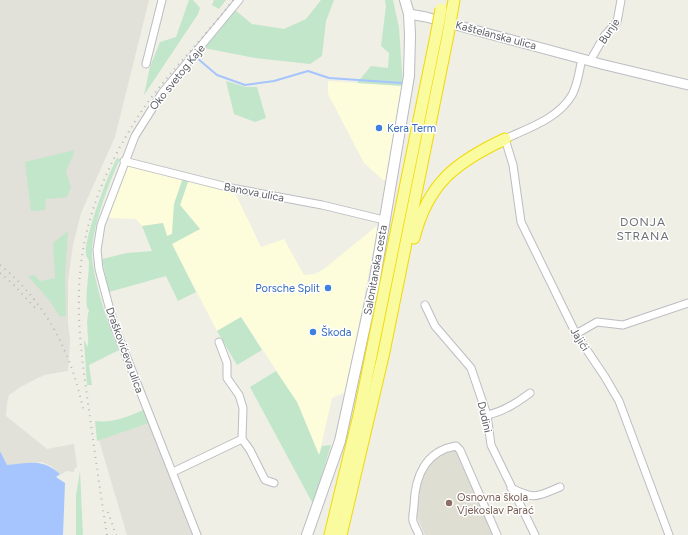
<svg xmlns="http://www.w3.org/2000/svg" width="688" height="535" font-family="Figtree,sans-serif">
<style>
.commercial{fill:#fdfddc}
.industrial{fill:#e1e0d9}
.education{fill:#dfded3}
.green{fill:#c2e6ca}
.water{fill:#a6c4fd}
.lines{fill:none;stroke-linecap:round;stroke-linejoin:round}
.stream{stroke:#a6c4fd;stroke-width:2}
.minor-casing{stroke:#bcbdc3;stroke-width:9}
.tertiary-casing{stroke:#bcbdc3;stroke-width:11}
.secondary-casing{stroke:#babcc3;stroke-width:12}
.trunk-casing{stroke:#f0da04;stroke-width:13}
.minor{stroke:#fff;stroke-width:7}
.tertiary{stroke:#fff;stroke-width:9}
.secondary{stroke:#fff;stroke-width:10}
.trunk{stroke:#fafb9e;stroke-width:11}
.rail{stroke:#b7b8b8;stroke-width:2;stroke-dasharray:1 5;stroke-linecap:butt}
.trunk-bridge-casing{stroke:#f0da04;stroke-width:13;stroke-linecap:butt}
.trunk-bridge{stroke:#fafb9e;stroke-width:11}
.shop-dot{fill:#3f7fe0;stroke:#fff;stroke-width:1.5}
.education-dot{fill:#8d6e63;stroke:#fff;stroke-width:1.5}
.labels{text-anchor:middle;stroke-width:3;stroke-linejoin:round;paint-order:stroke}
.street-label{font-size:11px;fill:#5d5f65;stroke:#fff}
.shop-label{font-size:11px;fill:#366cbe;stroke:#fff;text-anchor:start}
.education-label{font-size:11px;fill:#785e54;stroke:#fff;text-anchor:start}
.neighbourhood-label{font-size:12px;letter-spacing:1px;fill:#6e7077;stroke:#fff}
</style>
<rect width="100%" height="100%" fill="#efefe5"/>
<!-- commercial -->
<g class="commercial">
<polygon points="328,81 403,86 388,180 383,180 364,163 328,94"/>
<polygon points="126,164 183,178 174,204 172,234 167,236 163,223 142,226 136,219 107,218"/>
<polygon points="189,179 235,193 261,247 284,239 304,275 315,274 325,268 378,225 346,392 332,398 319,455 297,402 241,317 217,331 172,244 200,229 180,205"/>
</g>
<!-- industrial -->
<g class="industrial">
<polygon points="0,0 149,0 115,137 81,213 73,245 68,280 68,322 70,341 68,371 44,375 22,386 9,395 7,403 6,416 47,449 74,444 77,467 74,469 74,472 67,471 56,477 60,474 51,466 42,462 7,465 0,451"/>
<polygon points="149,423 195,535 127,535 99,440"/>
</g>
<!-- education -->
<polygon class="education" points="454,449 458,453 494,535 425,535 417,517 420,488 425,467 437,456"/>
<!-- green -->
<g class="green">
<polygon points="189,0 193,0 200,8 198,14 144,95 150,67 160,42 176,37"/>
<polygon points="214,0 226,0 219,9 212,5"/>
<polygon points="321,0 334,0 326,21 322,56 310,64 255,58 204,48 235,10 252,24 284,29 306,19"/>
<polygon points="385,0 393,0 399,28 403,86 357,83 371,66 388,68 389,53 381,46 386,6"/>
<polygon points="226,81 246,87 257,87 266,118 255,122 234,114"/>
<polygon points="75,150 66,172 71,187 67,197 46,199 45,210 31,211 25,162"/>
<path d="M117,158L120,159C109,182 91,230 92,256C94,282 108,325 119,350L89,365L92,385H87L84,340L88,347C89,333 85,323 89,310L87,308C85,292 89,278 89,262C89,259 86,257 86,254C84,237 108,174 117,158Z"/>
<polygon points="183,178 189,179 180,205 200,229 172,244 196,292 178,301 166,276 109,292 102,259 127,253 152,251 142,226 163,223 167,236 172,234 174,204"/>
<polygon points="68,231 65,276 66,316 60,317 50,301 28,276 34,275 40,281 55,278 53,243"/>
<polygon points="241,317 262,350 237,365 217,331"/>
<polygon points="276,371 297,402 319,455 322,446 331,445 313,504 250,387"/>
<path d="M143,410L149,423L97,441L95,421C112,423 128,417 143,410Z"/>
<polygon points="80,471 83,535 76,535 76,496"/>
</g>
<!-- water -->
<path class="water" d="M0,451L7,465C30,463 42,458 60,474L56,477L65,483L63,535H0Z"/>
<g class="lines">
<!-- stream -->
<polyline class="stream" points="197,58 217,75 245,85 274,81 308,71 329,78 402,83"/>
<!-- minor casing -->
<g class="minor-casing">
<g id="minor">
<path d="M582,59C579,71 578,84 572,95C558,119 528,128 505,139L513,165L521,222L576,334L605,377L619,401L669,535"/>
<polyline points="590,61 605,35 617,22 621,0"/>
<polyline points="146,64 162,0"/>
<polyline points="124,161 231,188 322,205 384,220"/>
<polyline points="425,305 435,326 471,368 487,415 491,445 535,535"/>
<polyline points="576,334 597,322 623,325 688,303"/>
<path d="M487,415C503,412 517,403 530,393"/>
<polyline points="242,439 250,450 265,480 274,483"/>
<polyline points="173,472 242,439 243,408 239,395 227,378 227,363 219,342"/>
<path d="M511,488C535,500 536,497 560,487"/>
<polyline points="197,535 114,325 99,269 97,250 101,225 135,136 162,93 239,0"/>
<path d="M419,535C417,530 414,525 413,521C412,516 414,510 414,505C415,477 425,451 456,446L460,450L497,535"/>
</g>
</g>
<!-- tertiary casing -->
<g class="tertiary-casing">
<polyline id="tertiary" points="409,14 426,17 601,64 688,85"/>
</g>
<!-- secondary casing -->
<g class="secondary-casing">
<polyline id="secondary" points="307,535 340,441 374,284 409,76 410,35 409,14 405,0"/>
</g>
<!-- trunk casing -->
<g class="trunk-casing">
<g id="trunk">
<polyline points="452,11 454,0"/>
<path d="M414,238C428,183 456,162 505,139"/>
<polyline points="330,535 359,415 437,31"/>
<polyline points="341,535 384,352 448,35"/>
</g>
</g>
<!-- minor -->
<use href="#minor" class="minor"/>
<!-- tertiary -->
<use href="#tertiary" class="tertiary"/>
<!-- secondary -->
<use href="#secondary" class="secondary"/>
<!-- trunk -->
<use href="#trunk" class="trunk"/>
<!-- rail -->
<g class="rail">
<path d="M0,265C47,303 72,354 84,413"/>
<polyline points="0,273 13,284 37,310"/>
<polyline points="108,512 116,535"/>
<path d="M107,535C100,491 94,447 88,403C80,347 73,292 86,235C96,191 116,150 141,112C168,72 204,39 233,0"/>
</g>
<!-- trunk-bridge casing -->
<g class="trunk-bridge-casing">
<g id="trunk-bridge">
<polyline points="437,31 441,9"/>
<polyline points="448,35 452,11"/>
</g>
</g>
<!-- trunk-bridge -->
<use href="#trunk-bridge" class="trunk-bridge"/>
</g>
<!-- markers -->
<g class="shop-dot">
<circle cx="379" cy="128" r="4"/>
<circle cx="328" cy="288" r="4"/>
<circle cx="313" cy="332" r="4"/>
</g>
<circle class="education-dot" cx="449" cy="503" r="4"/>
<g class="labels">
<!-- street labels -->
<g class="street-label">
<text transform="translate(609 31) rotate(-56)" y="4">Bunje</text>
<text transform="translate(496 35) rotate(15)" y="4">Kaštelanska ulica</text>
<text transform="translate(177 77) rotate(-51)" y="4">Oko svetog Kaje</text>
<text transform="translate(254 192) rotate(11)" y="4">Banova ulica</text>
<text transform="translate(375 270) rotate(-80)" y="4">Salonitanska cesta</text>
<text transform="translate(580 339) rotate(58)" y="4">Jajići</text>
<text transform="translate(125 350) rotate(70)" y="4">Draškovićeva ulica</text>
<text transform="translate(485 417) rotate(77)" y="4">Dudini</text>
</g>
<!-- shop labels -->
<g class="shop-label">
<text x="387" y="132">Kera Term</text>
<text x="320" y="292" text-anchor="end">Porsche Split</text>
<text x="321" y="336">Škoda</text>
</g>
<!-- education labels -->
<g class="education-label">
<text x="457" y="501">Osnovna škola<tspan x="457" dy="13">Vjekoslav Parać</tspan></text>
</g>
<!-- neighbourhood labels -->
<g class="neighbourhood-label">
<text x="643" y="226">DONJA<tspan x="643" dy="14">STRANA</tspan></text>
</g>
</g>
</svg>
